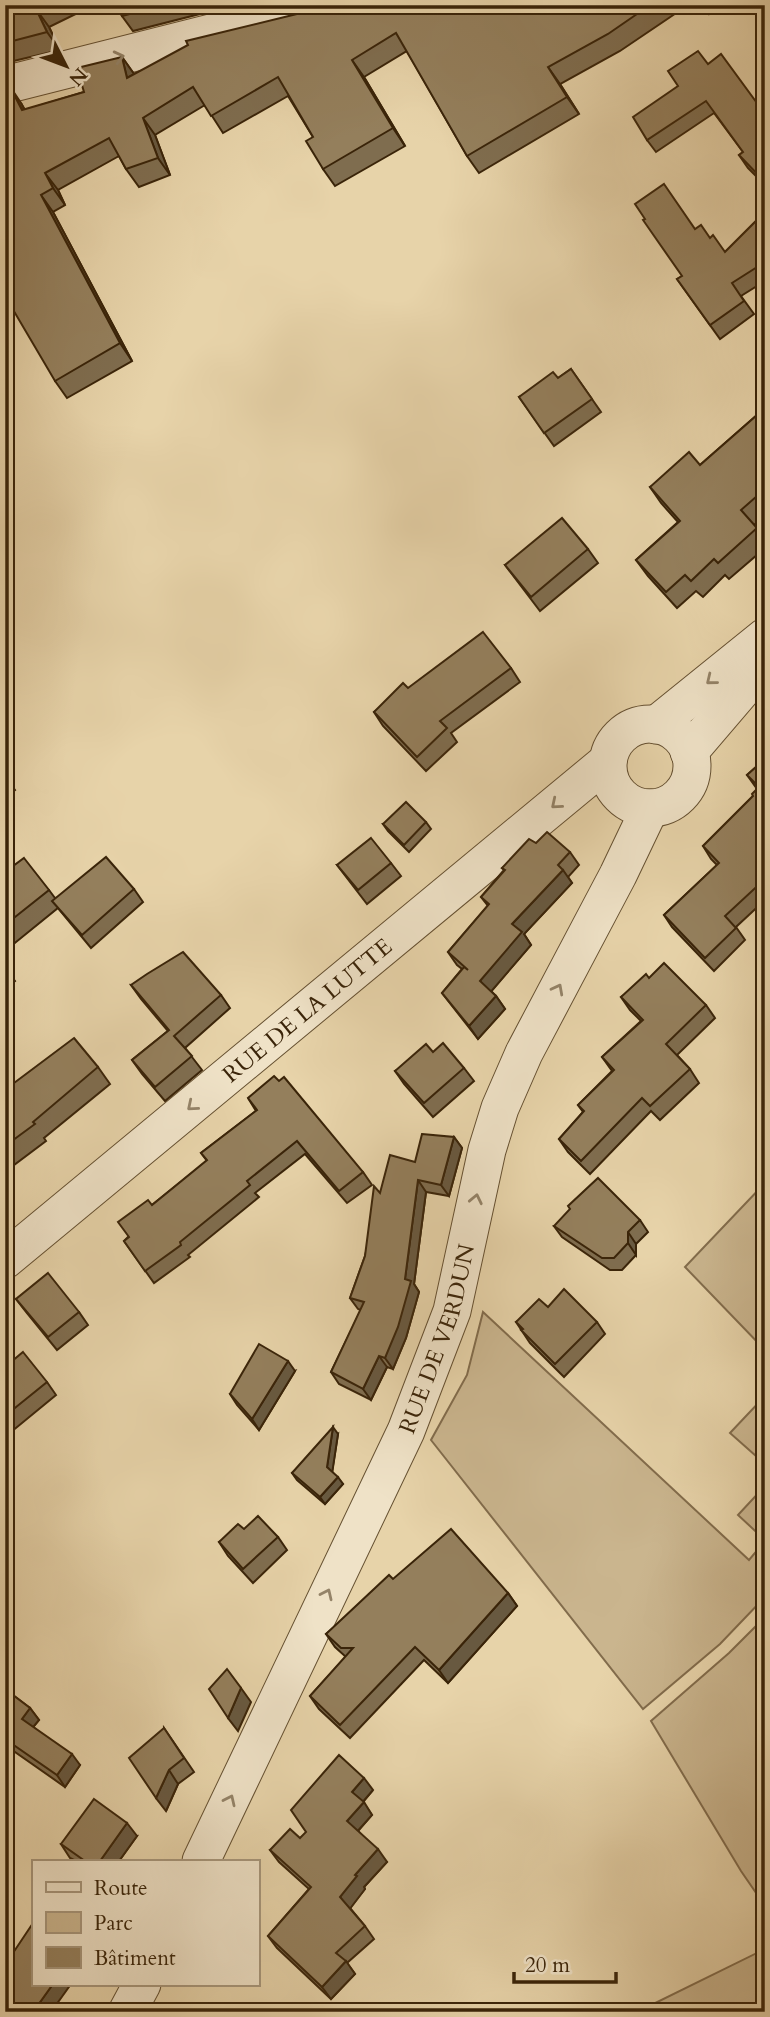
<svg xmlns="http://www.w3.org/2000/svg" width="770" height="2017" font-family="Cardo,serif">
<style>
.green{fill:#cab58e;stroke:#826c4c;stroke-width:2}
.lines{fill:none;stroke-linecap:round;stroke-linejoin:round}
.minor-casing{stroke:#655031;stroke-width:39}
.minor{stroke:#efe2c7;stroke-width:37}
.wall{fill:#7f6d4f;stroke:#3a2409;stroke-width:2}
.shaded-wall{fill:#685940;stroke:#3a2409;stroke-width:2}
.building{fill:#947f5c;stroke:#3a2409;stroke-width:2}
.oneway{stroke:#948368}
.labels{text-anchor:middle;stroke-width:5;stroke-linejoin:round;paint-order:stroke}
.street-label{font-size:23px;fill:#3a2409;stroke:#efe2c7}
</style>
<rect width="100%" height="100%" fill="#e7d3a9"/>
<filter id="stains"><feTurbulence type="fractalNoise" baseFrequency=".00286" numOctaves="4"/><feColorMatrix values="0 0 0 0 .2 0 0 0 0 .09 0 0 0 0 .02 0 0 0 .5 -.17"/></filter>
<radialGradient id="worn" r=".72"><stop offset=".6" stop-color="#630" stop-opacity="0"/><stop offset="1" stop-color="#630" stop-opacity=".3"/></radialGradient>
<!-- green -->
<g class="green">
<polygon points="765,1183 765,1350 685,1267"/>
<polygon points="483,1312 749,1560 765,1541 765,1597 720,1644 643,1709 431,1440 467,1375"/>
<polygon points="765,1396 765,1464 730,1433"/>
<polygon points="765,1486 765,1540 738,1515"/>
<polygon points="765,1617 765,1906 741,1871 651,1721 729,1653"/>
<polygon points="765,1949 765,2012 637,2012"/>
</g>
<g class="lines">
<!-- minor casing -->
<g class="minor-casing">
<g id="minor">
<polyline points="5,85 322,5"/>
<circle cx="650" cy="766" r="42"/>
<polyline points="656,725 765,637"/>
<polyline points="689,752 765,663"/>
<path id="s1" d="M5,1260L608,761"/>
<path id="s2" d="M201,1861L406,1431L452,1311L487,1150L500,1108L524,1053L618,875L650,808"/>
<polyline points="127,2012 142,1984"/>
</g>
</g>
<!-- minor -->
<use href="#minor" class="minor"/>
</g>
<!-- wall -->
<g class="wall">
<polygon points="5,5 94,5 49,27 60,50 5,63"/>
<polygon points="117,5 235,5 133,31 122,16"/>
<polygon points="321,5 688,5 620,51 560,84 579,114 479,173 467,156 407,51 364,77 405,146 335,186 323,169 313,137 288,96 223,133 205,105 155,135 170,175 139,187 126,169 119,156 58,190 65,205 53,212 132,361 67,398 55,381 21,103 25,110 84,92 122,57 134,74 305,12"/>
<polygon points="702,5 720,5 709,14"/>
<polygon points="708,64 765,114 765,185 748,168 739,155 743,152 714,113 656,152 647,140 678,86"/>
<polygon points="765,212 765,281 741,296 754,314 720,339 677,279 682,276 695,229 710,238 725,252"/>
<polygon points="571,369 601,412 554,446 519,397 558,378"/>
<polygon points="765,408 765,515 754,525 765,539 765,548 729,579 725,575 703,597 696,591 677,608 648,576 636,560 678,522 661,503 650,487 700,465"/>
<polygon points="588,549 598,563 540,611 505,565"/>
<polygon points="511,668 520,682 451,733 457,742 426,771 383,726 374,712 408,688"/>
<polygon points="765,759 765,900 736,927 745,940 714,971 672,927 664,915 717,865 711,859 703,846 753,796 757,789 747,775"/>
<polygon points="5,776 15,790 5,798"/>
<polygon points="426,822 431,829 409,852 388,831 383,824"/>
<polygon points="536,843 570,852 579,865 568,877 572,883 524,934 531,945 491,991 496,996 505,1009 478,1039 442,993 462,969 457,965 448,952 488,906 481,897 504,870 502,868"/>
<polygon points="391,863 401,876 367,904 337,865"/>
<polygon points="5,872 49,890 55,898 134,889 143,902 91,948 58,908 5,951"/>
<polygon points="5,967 15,981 5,989"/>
<polygon points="649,978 706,1005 715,1018 677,1055 690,1069 699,1083 660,1120 651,1111 590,1174 568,1152 559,1139 583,1112 578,1105 612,1071 602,1057 641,1021 630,1010 621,997"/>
<polygon points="131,985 221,995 230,1008 185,1048 202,1070 165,1101 142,1074 132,1060 168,1031 141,999"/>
<polygon points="433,1052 464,1068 474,1081 433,1117 404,1084 395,1071"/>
<polygon points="98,1067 110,1084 44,1138 46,1141 10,1168 5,1161 5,1087 6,1089"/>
<polygon points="248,1098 363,1172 372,1185 347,1203 305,1154 255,1193 259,1197 188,1255 190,1257 154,1283 124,1241 128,1237 152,1205 207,1161 201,1153 256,1111"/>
<polygon points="454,1137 462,1148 449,1196 426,1192 414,1284 419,1292 406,1338 393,1369 387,1367 371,1400 339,1384 331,1372 361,1310 358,1309 350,1298 365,1256 380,1193 415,1162"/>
<polygon points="640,1220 648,1232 636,1244 636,1255 622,1270 610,1270 562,1237 554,1226"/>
<polygon points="16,1299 79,1312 88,1325 57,1350 26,1312"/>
<polygon points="548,1307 597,1322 605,1334 564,1377 530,1343 516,1322"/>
<polygon points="5,1367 47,1382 56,1395 5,1437"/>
<polygon points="295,1371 259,1430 237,1405 230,1394"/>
<polygon points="338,1434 332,1472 343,1484 325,1504 297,1480 292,1473"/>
<polygon points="244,1529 278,1537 287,1550 253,1583 228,1556 219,1542"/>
<polygon points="393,1579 508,1593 517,1606 448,1683 424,1660 350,1738 319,1709 310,1696 346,1657 335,1647 326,1634"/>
<polygon points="5,1689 30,1708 39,1720 33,1727 80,1765 65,1787 5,1745"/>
<polygon points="164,1728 194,1772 178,1784 166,1811"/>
<polygon points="373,1790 363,1802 372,1815 358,1831 387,1862 364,1887 365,1889 350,1908 365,1926 374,1939 347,1963 355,1974 331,1999 277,1948 268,1936 309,1889 279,1862 270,1850 300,1838"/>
<polygon points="137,1836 119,1861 76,1861 70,1858 61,1844"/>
</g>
<!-- shaded-wall -->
<g class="shaded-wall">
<polygon points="36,9 49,27 60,50 47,32"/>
<polygon points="122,57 134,74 127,78"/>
<polygon points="352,60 364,77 405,146 393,128"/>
<polygon points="548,67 560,84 579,114 567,97"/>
<polygon points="9,85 21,103 34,128 22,110"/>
<polygon points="143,118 155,135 170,175 158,158"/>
<polygon points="45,173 58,190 65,205 53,188"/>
<polygon points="41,195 53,212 132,361 120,343"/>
<polygon points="563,870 572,883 524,934 531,945 489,994 480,981 512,924"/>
<polygon points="496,996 505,1009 478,1039 469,1026"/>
<polygon points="454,1137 462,1148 449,1196 441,1185"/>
<polygon points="418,1180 426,1192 414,1284 419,1292 406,1338 393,1369 385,1358 405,1279"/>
<polygon points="628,1232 636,1244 636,1255 628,1243"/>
<polygon points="379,1356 387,1367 371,1400 363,1389"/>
<polygon points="288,1361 295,1371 259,1430 252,1419"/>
<polygon points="333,1427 338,1434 332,1474 327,1467"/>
<polygon points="338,1477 343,1484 325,1504 320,1497"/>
<polygon points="508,1593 517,1606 448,1683 439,1670"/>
<polygon points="241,1688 251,1702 238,1731 228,1718"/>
<polygon points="30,1708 39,1720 30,1731 22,1719"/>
<polygon points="72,1754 80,1765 65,1787 57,1775"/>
<polygon points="169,1770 178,1784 166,1811 156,1798"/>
<polygon points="364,1778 373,1790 361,1804 352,1792"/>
<polygon points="364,1802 372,1815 355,1834 347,1821"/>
<polygon points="127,1823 137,1836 119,1861 100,1861"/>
<polygon points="378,1849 387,1862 364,1887 365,1889 349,1910 340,1897 355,1875"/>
<polygon points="346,1961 355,1974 331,1999 322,1987"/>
<polygon points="53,1984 71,1984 51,2012 33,2012"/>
</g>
<!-- building -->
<g class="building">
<polygon points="5,5 45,5 36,9 47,32 5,43"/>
<polygon points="117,5 163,5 122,16"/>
<polygon points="321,5 650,5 608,34 548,67 567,97 467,156 396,33 352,60 393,128 323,169 306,141 313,137 278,77 211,116 193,87 143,118 158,158 126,169 109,138 45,173 53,188 41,195 120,343 55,381 5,296 5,86 9,85 22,110 84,92 77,68 122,57 127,78 188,45 186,41 305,12"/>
<polygon points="698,51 708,64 721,54 765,114 765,182 739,155 743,152 706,101 647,140 633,117 678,86 668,71"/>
<polygon points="664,184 695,229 701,225 710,238 713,235 725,252 765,212 765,262 732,283 744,301 710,325 677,279 682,276 643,220 645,219 635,204"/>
<polygon points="571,369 592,399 544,433 519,397 553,372 558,378"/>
<polygon points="765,408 765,489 741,510 757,528 718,563 714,559 691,581 685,575 666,592 636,560 680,521 650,487 689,452 700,465"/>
<polygon points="562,518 588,549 531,597 505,565"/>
<polygon points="483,632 511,668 440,721 447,728 417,757 374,712 403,683 408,688"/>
<polygon points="765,759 765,879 725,916 736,928 705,958 664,915 719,863 703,846 753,796 752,794 759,787 747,775"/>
<polygon points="406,802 426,822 404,845 383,824"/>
<polygon points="547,832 570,852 558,865 563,870 512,924 522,932 480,981 496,996 469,1026 442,993 464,967 468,970 448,952 489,904 481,897 505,870 502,868 529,839 536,843"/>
<polygon points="371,838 391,863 358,890 337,865"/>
<polygon points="106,857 134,889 82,935 52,901"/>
<polygon points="24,858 49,890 5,925 5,872"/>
<polygon points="183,952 221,995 174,1036 192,1056 155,1087 132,1060 169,1030 131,985 147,974"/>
<polygon points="664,963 706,1005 666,1044 690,1069 650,1106 642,1098 581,1161 559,1139 584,1111 578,1105 614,1070 602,1057 643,1020 621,997 646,974 649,978"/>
<polygon points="74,1038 98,1067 33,1122 35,1124 5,1146 5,1087 6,1089"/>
<polygon points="443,1043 464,1068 424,1103 395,1071 426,1044 433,1052"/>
<polygon points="274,1076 279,1081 284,1077 363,1172 339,1191 297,1141 247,1181 250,1185 180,1242 181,1245 145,1271 124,1241 129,1237 118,1222 148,1200 152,1205 207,1160 201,1153 257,1110 248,1098"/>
<polygon points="422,1134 454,1137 441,1185 418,1180 405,1279 411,1281 398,1327 385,1358 379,1356 363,1389 331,1372 364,1302 350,1298 365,1256 374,1186 380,1193 390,1155 415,1162"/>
<polygon points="598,1178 640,1220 628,1232 628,1243 614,1258 602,1258 554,1226 570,1209 568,1206"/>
<polygon points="48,1273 79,1312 48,1337 16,1299"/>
<polygon points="564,1289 597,1322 555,1364 521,1330 523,1329 516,1322 539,1299 548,1307"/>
<polygon points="259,1344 288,1361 252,1419 230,1394"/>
<polygon points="23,1352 47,1382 5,1416 5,1367"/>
<polygon points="333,1427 327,1467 338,1477 320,1497 292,1473"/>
<polygon points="258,1516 278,1537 243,1569 219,1542 238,1524 244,1529"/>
<polygon points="451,1529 508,1593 439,1670 415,1647 340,1725 310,1696 353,1648 341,1648 326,1634 389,1575 393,1579"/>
<polygon points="227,1669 241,1688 228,1718 209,1689"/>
<polygon points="5,1689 30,1708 22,1719 72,1754 57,1775 5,1739"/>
<polygon points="164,1728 184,1758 169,1770 156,1798 129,1758"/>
<polygon points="339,1755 364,1778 352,1792 364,1802 347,1821 378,1849 355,1875 357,1876 340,1897 365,1926 336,1953 346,1961 322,1987 268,1936 311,1887 270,1850 290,1829 300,1838 306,1832 291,1810"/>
<polygon points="94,1799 127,1823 100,1861 85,1861 61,1844"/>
<polygon points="33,1923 33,1984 53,1984 33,2012 5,2012 5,1965"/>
<polygon points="228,2005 235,2012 221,2012"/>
</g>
<!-- one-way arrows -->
<defs><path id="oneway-chevron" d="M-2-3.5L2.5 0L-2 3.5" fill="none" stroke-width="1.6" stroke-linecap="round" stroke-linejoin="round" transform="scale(1.75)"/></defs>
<g class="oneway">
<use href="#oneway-chevron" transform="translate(119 57) rotate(-14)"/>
<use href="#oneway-chevron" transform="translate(711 680) rotate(141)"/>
<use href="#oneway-chevron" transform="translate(556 804) rotate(140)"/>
<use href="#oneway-chevron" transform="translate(558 989) rotate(-62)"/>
<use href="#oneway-chevron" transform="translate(192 1106) rotate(140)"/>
<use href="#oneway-chevron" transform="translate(476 1199) rotate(-78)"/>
<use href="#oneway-chevron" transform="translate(327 1594) rotate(-65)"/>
<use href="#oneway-chevron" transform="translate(230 1800) rotate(-65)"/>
</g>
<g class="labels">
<!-- street labels -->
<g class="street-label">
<text dy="8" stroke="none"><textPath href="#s1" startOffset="392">RUE DE LA LUTTE</textPath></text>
<text dy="8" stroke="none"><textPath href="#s2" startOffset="574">RUE DE VERDUN</textPath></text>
</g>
</g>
<!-- margin -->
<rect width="770" height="2017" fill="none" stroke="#e7d3a9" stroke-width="28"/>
<rect x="7" y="7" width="756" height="2003" fill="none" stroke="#3a2409" stroke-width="3.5"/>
<rect x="14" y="14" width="742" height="1989" fill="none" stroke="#3a2409" stroke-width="2"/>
<!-- legend -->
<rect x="32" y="1860" width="228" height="126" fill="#efe2c7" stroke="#a7967b" stroke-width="2"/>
<rect x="46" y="1882" width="35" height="10" fill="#efe2c7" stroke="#a7967b" stroke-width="2"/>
<text x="94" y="1895" font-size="21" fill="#3a2409">Route</text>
<rect x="46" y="1912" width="35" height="21" fill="#cab58e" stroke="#a7967b" stroke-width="2"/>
<text x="94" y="1930" font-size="21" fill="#3a2409">Parc</text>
<rect x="46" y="1947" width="35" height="21" fill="#947f5c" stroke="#a7967b" stroke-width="2"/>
<text x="94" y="1965" font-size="21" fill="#3a2409">Bâtiment</text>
<!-- north arrow -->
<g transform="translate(66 66) rotate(132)" stroke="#efe2c7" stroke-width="5" paint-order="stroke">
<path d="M0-5L12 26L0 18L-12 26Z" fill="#3a2409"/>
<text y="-10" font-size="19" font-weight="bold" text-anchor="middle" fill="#3a2409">N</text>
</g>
<!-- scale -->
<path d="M514 1972v10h102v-10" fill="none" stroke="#3a2409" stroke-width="3.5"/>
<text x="525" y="1972" font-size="21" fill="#3a2409" stroke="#efe2c7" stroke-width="5" paint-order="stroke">20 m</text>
<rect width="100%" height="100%" filter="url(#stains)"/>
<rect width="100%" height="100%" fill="url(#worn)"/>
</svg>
